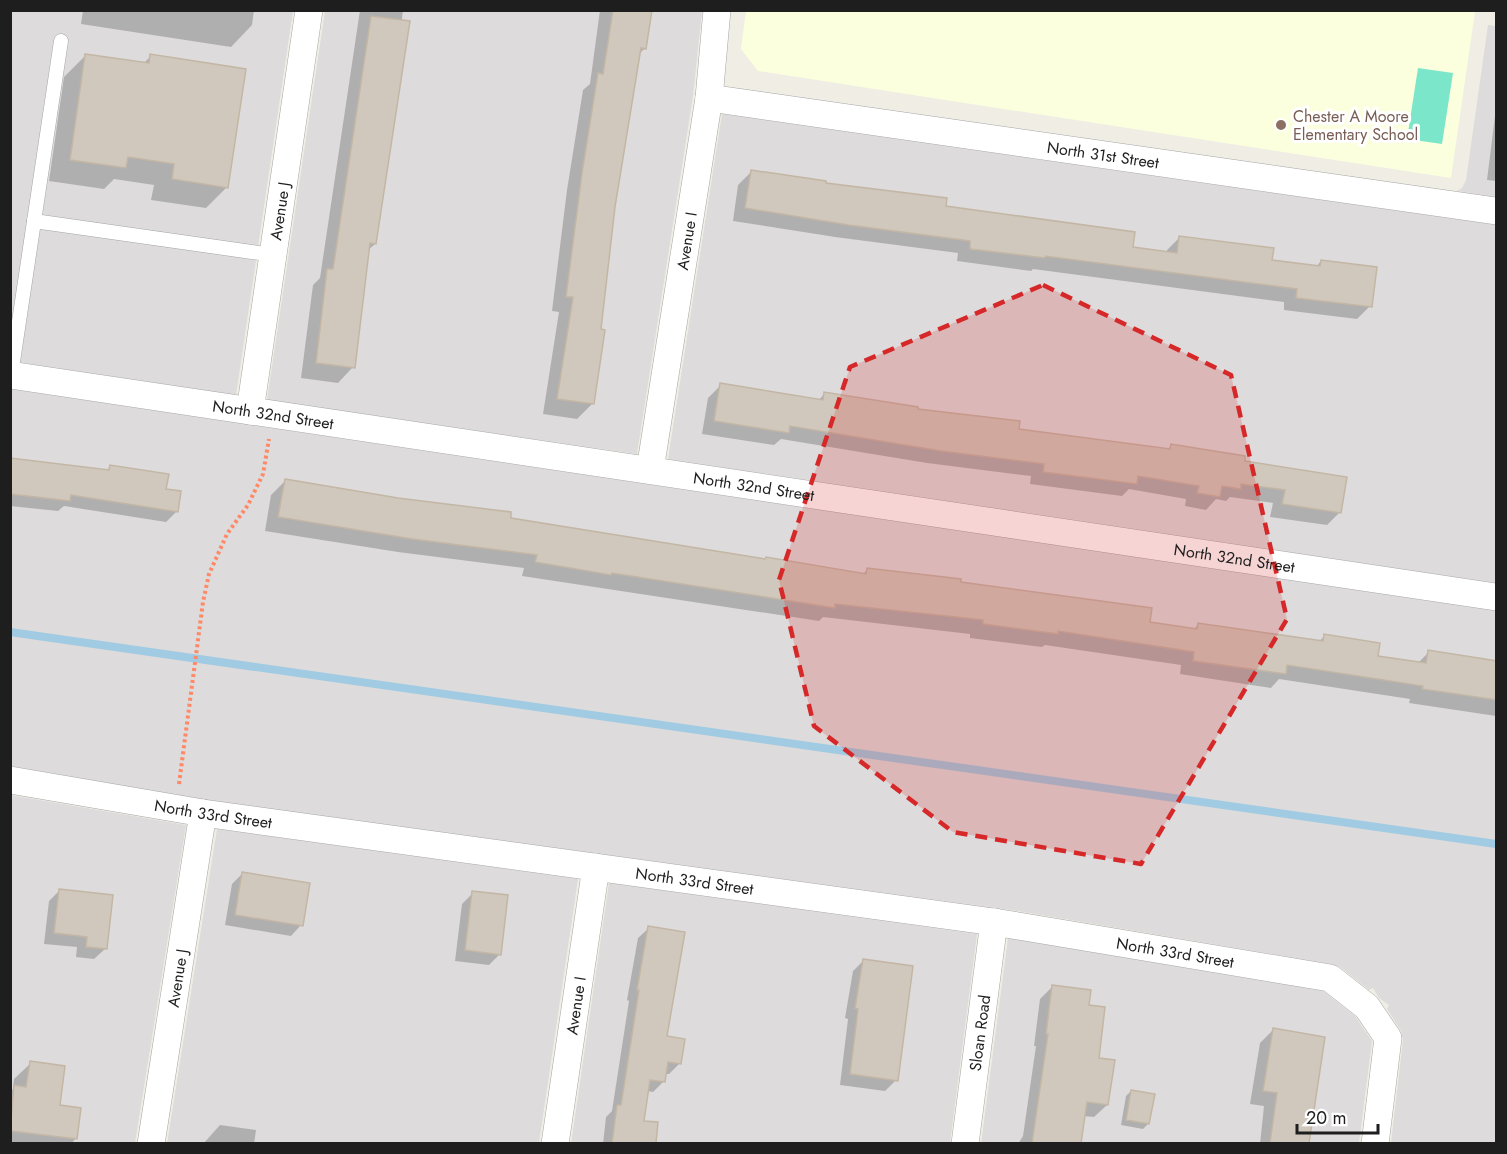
<svg xmlns="http://www.w3.org/2000/svg" width="1507" height="1154" font-family="Jost,sans-serif">
<style>
.residential{fill:#dddbdb}
.education{fill:#fbffde}
.pitch{fill:#7be6c9}
.shadow{fill:#0003}
.lines{fill:none;stroke-linecap:round;stroke-linejoin:round}
.stream{stroke:#a0cbe2;stroke-width:8}
.building{fill:#d0c8bc;stroke:#c3b6a5;stroke-width:1.5}
.service-casing{stroke:#a5a5a5;stroke-width:15}
.minor-casing{stroke:#a5a5a5;stroke-width:28}
.path{stroke:#f86;stroke-width:4;stroke-dasharray:3 3;stroke-linecap:butt}
.service{stroke:#fff;stroke-width:14}
.minor{stroke:#fff;stroke-width:27}
.marked{fill:#d62828;fill-opacity:0.2;stroke:#d62828;stroke-width:4.5;stroke-dasharray:12 8;stroke-linejoin:round}
.education-dot{fill:#8d6e63;stroke:#fff;stroke-width:2}
.labels{text-anchor:middle;stroke-width:6;stroke-linejoin:round;paint-order:stroke}
.education-label{font-size:16px;fill:#785e54;stroke:#fff;text-anchor:start}
.street-label{font-size:16px;fill:#1e1e1e;stroke:#fff}
</style>
<rect width="100%" height="100%" fill="#f0eee4"/>
<!-- residential -->
<g class="residential">
<polygon points="10,11 293,11 236,395 11,361"/>
<polygon points="325,11 702,11 693,96 637,454 267,400"/>
<polygon points="1488,25 1496,26 1496,197 1457,191 1462,188 1466,180"/>
<polygon points="722,114 1496,225 1496,583 668,459"/>
<polygon points="10,389 1496,611 1496,1143 1391,1143 1403,1040 1401,1031 1387,1009 1389,1005 1379,998 1373,988 1369,990 1340,967 1332,964 1011,910 206,800 11,766"/>
<polygon points="10,795 186,825 135,1143 11,1143"/>
<polygon points="217,829 578,879 539,1143 167,1144"/>
<polygon points="609,883 977,934 950,1143 571,1144"/>
<polygon points="1008,938 1323,991 1355,1016 1372,1041 1359,1143 981,1144"/>
</g>
<!-- education -->
<polygon class="education" points="746,11 1475,11 1451,178 758,71 741,49"/>
<!-- pitch -->
<polygon class="pitch" points="1418,68 1453,73 1442,144 1407,139"/>
<!-- shadow -->
<g class="shadow">
<polygon points="83,10 254,10 252,25 231,47 81,24"/>
<polygon points="360,10 403,10 375,244 367,251 353,367 338,383 301,378 313,285 320,278"/>
<polygon points="600,10 650,10 645,48 638,55 615,207 592,404 577,419 543,414 559,312 552,311 567,190 583,90 590,84"/>
<polygon points="86,55 143,64 151,56 227,187 206,208 151,200 154,185 114,179 104,189 49,181 64,77"/>
<polygon points="1496,108 1496,181 1487,180"/>
<polygon points="751,172 944,208 1131,248 1167,253 1167,250 1180,237 1271,262 1316,267 1321,261 1370,306 1357,319 1284,310 1284,302 1033,269 1031,271 957,261 958,253 835,237 733,221 738,185"/>
<polygon points="721,385 818,401 824,394 1017,430 1167,450 1171,446 1243,463 1340,512 1327,525 1270,517 1273,503 1230,497 1226,501 1216,499 1206,510 1185,506 1186,499 1129,489 1122,496 1030,484 1031,476 927,463 781,439 774,445 702,434 708,398"/>
<polygon points="10,460 106,471 111,466 165,490 176,512 166,522 64,506 58,511 10,506"/>
<polygon points="285,481 509,520 862,575 867,570 959,583 1148,624 1193,630 1199,624 1318,642 1325,636 1376,657 1417,664 1429,652 1496,662 1496,716 1409,703 1410,699 1279,679 1271,688 1180,674 1181,665 1045,645 1042,647 970,638 970,634 823,617 819,621 522,576 524,568 398,552 265,531 271,495"/>
<polygon points="243,873 301,925 291,936 225,925 232,884"/>
<polygon points="60,890 105,949 94,959 76,957 77,947 44,944 49,901"/>
<polygon points="473,893 500,954 489,965 455,961 462,904"/>
<polygon points="649,928 666,1037 679,1064 669,1074 665,1074 664,1081 653,1092 647,1091 643,1122 657,1124 654,1144 603,1144 606,1117 612,1111 629,1001 627,1000 638,938"/>
<polygon points="864,960 896,1080 885,1091 840,1085 848,1019 845,1018 853,971"/>
<polygon points="1053,986 1087,1006 1107,1105 1094,1117 1083,1116 1080,1144 1018,1144 1023,1136 1036,1046 1034,1046 1040,999"/>
<polygon points="1273,1030 1323,1038 1308,1144 1260,1144 1264,1106 1250,1104 1260,1043"/>
<polygon points="31,1063 76,1138 71,1144 10,1144 10,1092 13,1089 14,1079"/>
<polygon points="1131,1091 1148,1124 1143,1129 1121,1125 1126,1096"/>
<polygon points="220,1125 256,1130 254,1144 203,1144"/>
</g>
<g class="lines">
<!-- stream -->
<polyline class="stream" points="10,632 1496,844"/>
</g>
<!-- building -->
<g class="building">
<polygon points="613,10 652,10 646,49 641,48 615,207 601,329 605,330 594,404 557,399 573,297 566,297 582,173 598,73 603,74"/>
<polygon points="371,16 410,21 376,244 370,243 355,368 316,363 327,269 333,269"/>
<polygon points="85,54 149,63 150,54 246,69 228,188 172,179 174,164 128,157 126,168 70,160"/>
<polygon points="751,170 826,181 826,183 947,198 946,206 1135,232 1133,247 1177,253 1179,236 1274,248 1272,260 1320,266 1321,260 1377,267 1372,307 1296,298 1297,289 1045,256 1045,258 970,249 970,241 848,225 745,208"/>
<polygon points="720,383 823,400 824,392 918,407 918,409 1020,421 1019,429 1170,449 1171,444 1245,456 1245,461 1347,477 1341,513 1282,504 1285,490 1241,484 1241,489 1222,486 1220,497 1197,493 1199,486 1138,476 1137,484 1043,472 1044,464 941,451 790,426 789,433 714,421"/>
<polygon points="10,458 109,470 110,465 169,474 166,489 181,491 178,512 71,495 70,501 10,494"/>
<polygon points="285,479 398,498 511,512 511,518 765,559 766,557 866,574 867,568 961,579 961,582 1152,608 1150,622 1197,629 1198,623 1323,641 1324,634 1380,643 1378,656 1426,663 1428,650 1497,661 1497,700 1422,689 1423,686 1287,665 1286,674 1193,661 1194,652 1058,631 1058,634 983,624 983,620 835,604 835,608 612,573 611,575 535,562 537,555 412,539 278,517"/>
<polygon points="242,872 310,883 303,926 235,915"/>
<polygon points="59,889 113,895 107,949 86,947 87,937 54,933"/>
<polygon points="472,891 508,895 501,955 465,950"/>
<polygon points="648,926 685,932 667,1036 685,1039 681,1064 668,1062 665,1082 650,1080 644,1121 658,1122 656,1143 612,1143 617,1105 621,1105 639,990 637,990"/>
<polygon points="863,959 913,966 898,1081 850,1074 858,1009 855,1008"/>
<polygon points="1052,985 1091,990 1089,1005 1105,1007 1099,1058 1115,1060 1108,1105 1087,1102 1081,1143 1032,1143 1048,1034 1046,1034"/>
<polygon points="1273,1028 1325,1037 1309,1143 1270,1143 1277,1093 1263,1091"/>
<polygon points="30,1061 65,1066 60,1105 81,1108 77,1139 10,1131 14,1085 26,1087"/>
<polygon points="1131,1090 1155,1094 1149,1124 1126,1120"/>
</g>
<g class="lines">
<!-- service casing -->
<g class="service-casing">
<g id="service">
<polyline points="34,221 273,255"/>
<polyline points="11,375 61,41"/>
</g>
</g>
<!-- minor casing -->
<g class="minor-casing">
<g id="minor">
<path id="s1" d="M709,98L1496,211"/>
<path id="s2" d="M10,375L1496,597"/>
<path id="s3" d="M250,411L309,10"/>
<path id="s4" d="M650,470L709,98L717,10"/>
<path id="s5" d="M10,780L203,813L994,922L1330,978L1367,1007L1388,1038L1375,1144"/>
<path id="s6" d="M151,1144L203,813"/>
<path id="s7" d="M555,1144L596,867"/>
<path id="s8" d="M965,1144L994,922"/>
</g>
</g>
<!-- path -->
<polyline class="path" points="179,784 203,602 209,574 227,534 248,505 263,474 269,439"/>
<!-- service -->
<use href="#service" class="service"/>
<!-- minor -->
<use href="#minor" class="minor"/>
</g>
<!-- marked area -->
<path class="marked" d="M1043,285L1231,375L1287,619L1141,864L953,832L814,726L779,580L850,367Z"/>
<!-- markers -->
<circle class="education-dot" cx="1281" cy="125" r="6"/>
<g class="labels">
<!-- education labels -->
<g class="education-label">
<text x="1293" y="122">Chester A Moore<tspan x="1293" dy="18">Elementary School</tspan></text>
</g>
<!-- street labels -->
<g class="street-label">
<text dy="6" stroke="none"><textPath href="#s1" startOffset="398">North 31st Street</textPath></text>
<text dy="6" stroke="none"><textPath href="#s3" startOffset="202">Avenue J</textPath></text>
<text dy="6" stroke="none"><textPath href="#s4" startOffset="232">Avenue I</textPath></text>
<text dy="6" stroke="none"><textPath href="#s2" startOffset="266">North 32nd Street</textPath></text>
<text dy="6" stroke="none"><textPath href="#s2" startOffset="752">North 32nd Street</textPath></text>
<text dy="6" stroke="none"><textPath href="#s2" startOffset="1238">North 32nd Street</textPath></text>
<text dy="6" stroke="none"><textPath href="#s5" startOffset="206">North 33rd Street</textPath></text>
<text dy="6" stroke="none"><textPath href="#s5" startOffset="692">North 33rd Street</textPath></text>
<text dy="6" stroke="none"><textPath href="#s5" startOffset="1178">North 33rd Street</textPath></text>
<text dy="6" stroke="none"><textPath href="#s6" startOffset="168">Avenue J</textPath></text>
<text dy="6" stroke="none"><textPath href="#s7" startOffset="140">Avenue I</textPath></text>
<text dy="6" stroke="none"><textPath href="#s8" startOffset="112">Sloan Road</textPath></text>
</g>
</g>
<!-- border -->
<rect width="1507" height="1154" fill="none" stroke="#1e1e1e" stroke-width="24"/>
<!-- scale -->
<path d="M1297 1124v9h81v-9" fill="none" stroke="#1e1e1e" stroke-width="3"/>
<text x="1306" y="1124" font-size="18" fill="#1e1e1e" stroke="#ffffff" stroke-width="4.5" paint-order="stroke">20 m</text>
</svg>
